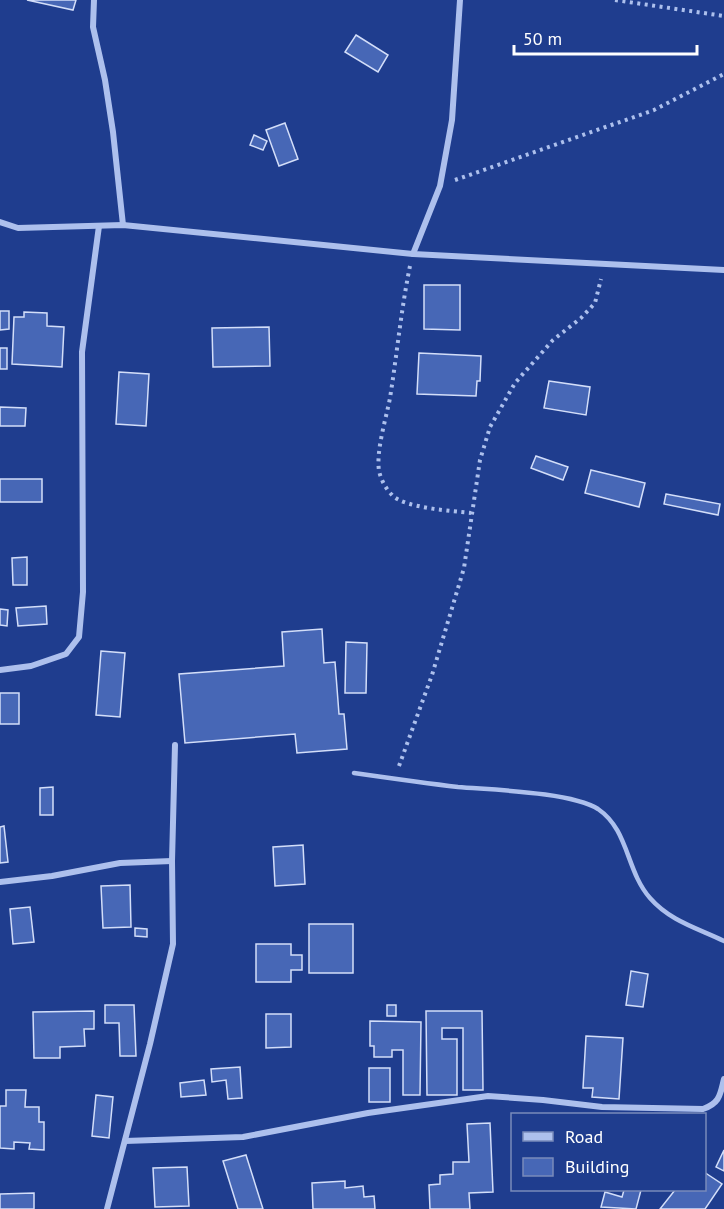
<svg xmlns="http://www.w3.org/2000/svg" width="724" height="1209" font-family="'PT Sans',sans-serif">
<style>
.building{fill:#4767b6;stroke:#d3def9;stroke-width:1.5}
.lines{fill:none;stroke-linecap:round;stroke-linejoin:round}
.path{stroke:#adc0ed;stroke-width:4;stroke-dasharray:3 4.5;stroke-linecap:butt}
.lane{stroke:#adc0ed;stroke-width:4.5}
.street{stroke:#adc0ed;stroke-width:6}
</style>
<rect width="100%" height="100%" fill="#1f3d8e"/>
<!-- building -->
<g class="building">
<polygon points="27,0 76,0 73,10"/>
<polygon points="356,35 388,55 378,72 345,52"/>
<polygon points="285,123 298,159 279,166 266,130"/>
<polygon points="254,135 267,141 263,150 250,145"/>
<polygon points="424,285 460,285 460,330 424,329"/>
<polygon points="0,311 9,311 9,329 0,330"/>
<polygon points="24,312 47,313 47,326 64,327 62,367 12,364 14,317 24,317"/>
<polygon points="269,327 270,366 213,367 212,328"/>
<rect x="0" y="348" width="7" height="21"/>
<polygon points="419,353 481,356 480,381 477,381 476,396 417,394"/>
<polygon points="119,372 149,374 146,426 116,424"/>
<polygon points="549,381 590,387 586,415 544,408"/>
<polygon points="0,407 26,408 25,426 0,426"/>
<polygon points="536,456 568,467 563,480 531,468"/>
<polygon points="591,470 645,483 639,507 585,493"/>
<rect x="0" y="479" width="42" height="23"/>
<polygon points="666,494 720,504 718,515 664,504"/>
<polygon points="27,557 27,585 13,585 12,558"/>
<polygon points="46,606 47,624 18,626 16,608"/>
<polygon points="0,609 8,610 7,626 0,625"/>
<polygon points="322,629 324,663 335,662 339,714 344,714 347,749 297,753 295,734 185,743 179,674 284,666 282,632"/>
<polygon points="346,642 367,643 366,693 345,693"/>
<polygon points="101,651 125,653 120,717 96,715"/>
<rect x="0" y="693" width="19" height="31"/>
<polygon points="53,787 53,815 40,815 40,788"/>
<polygon points="4,826 8,862 0,863 0,827"/>
<polygon points="303,845 305,884 275,886 273,847"/>
<polygon points="130,885 131,927 103,928 101,886"/>
<polygon points="30,907 34,942 13,944 10,909"/>
<rect x="309" y="924" width="44" height="49"/>
<polygon points="135,928 147,929 147,937 135,936"/>
<polygon points="256,944 291,944 291,955 302,955 302,970 291,970 291,982 256,982"/>
<polygon points="631,971 648,974 643,1007 626,1005"/>
<polygon points="105,1005 134,1005 136,1056 120,1056 119,1023 105,1023"/>
<rect x="387" y="1005" width="9" height="11"/>
<polygon points="94,1011 94,1029 84,1029 85,1046 60,1047 60,1058 34,1058 33,1012"/>
<polygon points="426,1011 482,1011 483,1090 463,1090 463,1028 442,1028 442,1039 457,1039 457,1095 427,1095"/>
<polygon points="266,1014 291,1014 291,1047 266,1048"/>
<polygon points="370,1021 421,1022 420,1095 403,1095 403,1050 392,1050 392,1057 374,1057 374,1046 370,1046"/>
<polygon points="586,1036 623,1038 619,1099 592,1097 593,1088 583,1088"/>
<polygon points="240,1067 242,1098 228,1099 226,1080 212,1082 211,1069"/>
<rect x="369" y="1068" width="21" height="34"/>
<polygon points="204,1080 206,1095 181,1097 180,1083"/>
<polygon points="6,1090 26,1090 25,1107 39,1107 39,1122 44,1122 44,1150 29,1149 30,1143 14,1142 14,1149 0,1148 0,1106 6,1106"/>
<polygon points="96,1095 113,1097 109,1138 92,1136"/>
<polygon points="490,1123 493,1192 469,1193 470,1209 430,1209 429,1185 440,1184 440,1175 453,1174 453,1162 469,1162 467,1124"/>
<polygon points="724,1150 724,1171 716,1167"/>
<polygon points="246,1155 263,1209 238,1209 223,1161"/>
<polygon points="187,1167 189,1206 155,1207 153,1168"/>
<polygon points="704,1172 722,1184 705,1209 660,1209 675,1190 704,1190"/>
<polygon points="345,1181 345,1188 363,1186 364,1197 374,1196 375,1209 313,1209 312,1183"/>
<polygon points="624,1190 641,1190 636,1209 601,1207 605,1192 622,1197"/>
<polygon points="34,1193 34,1209 0,1209 0,1194"/>
</g>
<g class="lines">
<!-- path -->
<g class="path">
<polyline points="615,0 724,16"/>
<polyline points="455,180 654,110 724,74"/>
<path d="M410,266C401,310 397,354 390,398C386,419 376,450 379,471C381,479 385,488 392,495C404,508 453,511 471,513"/>
<polyline points="399,766 432,675 464,568 480,460 490,427 515,383 553,340 581,318 595,303 601,279"/>
</g>
<!-- lane -->
<path class="lane" d="M354,773C389,778 424,783 458,787C492,790 571,792 598,809C629,830 626,871 650,898C670,921 697,928 724,941"/>
<!-- street -->
<g class="street">
<polyline points="94,0 93,27 105,80 113,132 123,225"/>
<polyline points="0,222 18,228 123,225 413,254 724,270"/>
<polyline points="413,254 440,186 452,120 460,0"/>
<polyline points="0,670 31,666 66,654 79,637 83,592 82,352 99,226"/>
<polyline points="0,882 52,876 120,863 172,861"/>
<path d="M125,1141L243,1137L368,1113L488,1096L543,1100L602,1107L703,1109C720,1103 720,1095 724,1079"/>
<polyline points="107,1209 150,1044 173,944 172,861 175,745"/>
</g>
</g>
<!-- legend -->
<rect x="511" y="1113" width="195" height="78" fill="#1f3d8e" stroke="#798bbb" stroke-width="1.5"/>
<rect x="523" y="1132" width="30" height="9" fill="#adc0ed" stroke="#798bbb" stroke-width="1.5"/>
<text x="565" y="1143" font-size="18" fill="#ffffff">Road</text>
<rect x="523" y="1158" width="30" height="18" fill="#4767b6" stroke="#798bbb" stroke-width="1.5"/>
<text x="565" y="1173" font-size="18" fill="#ffffff">Building</text>
<!-- scale -->
<path d="M514 45v9h183v-9" fill="none" stroke="#ffffff" stroke-width="3"/>
<text x="523" y="45" font-size="18" fill="#ffffff" stroke="#1f3d8e" stroke-width="4.5" paint-order="stroke">50 m</text>
</svg>
